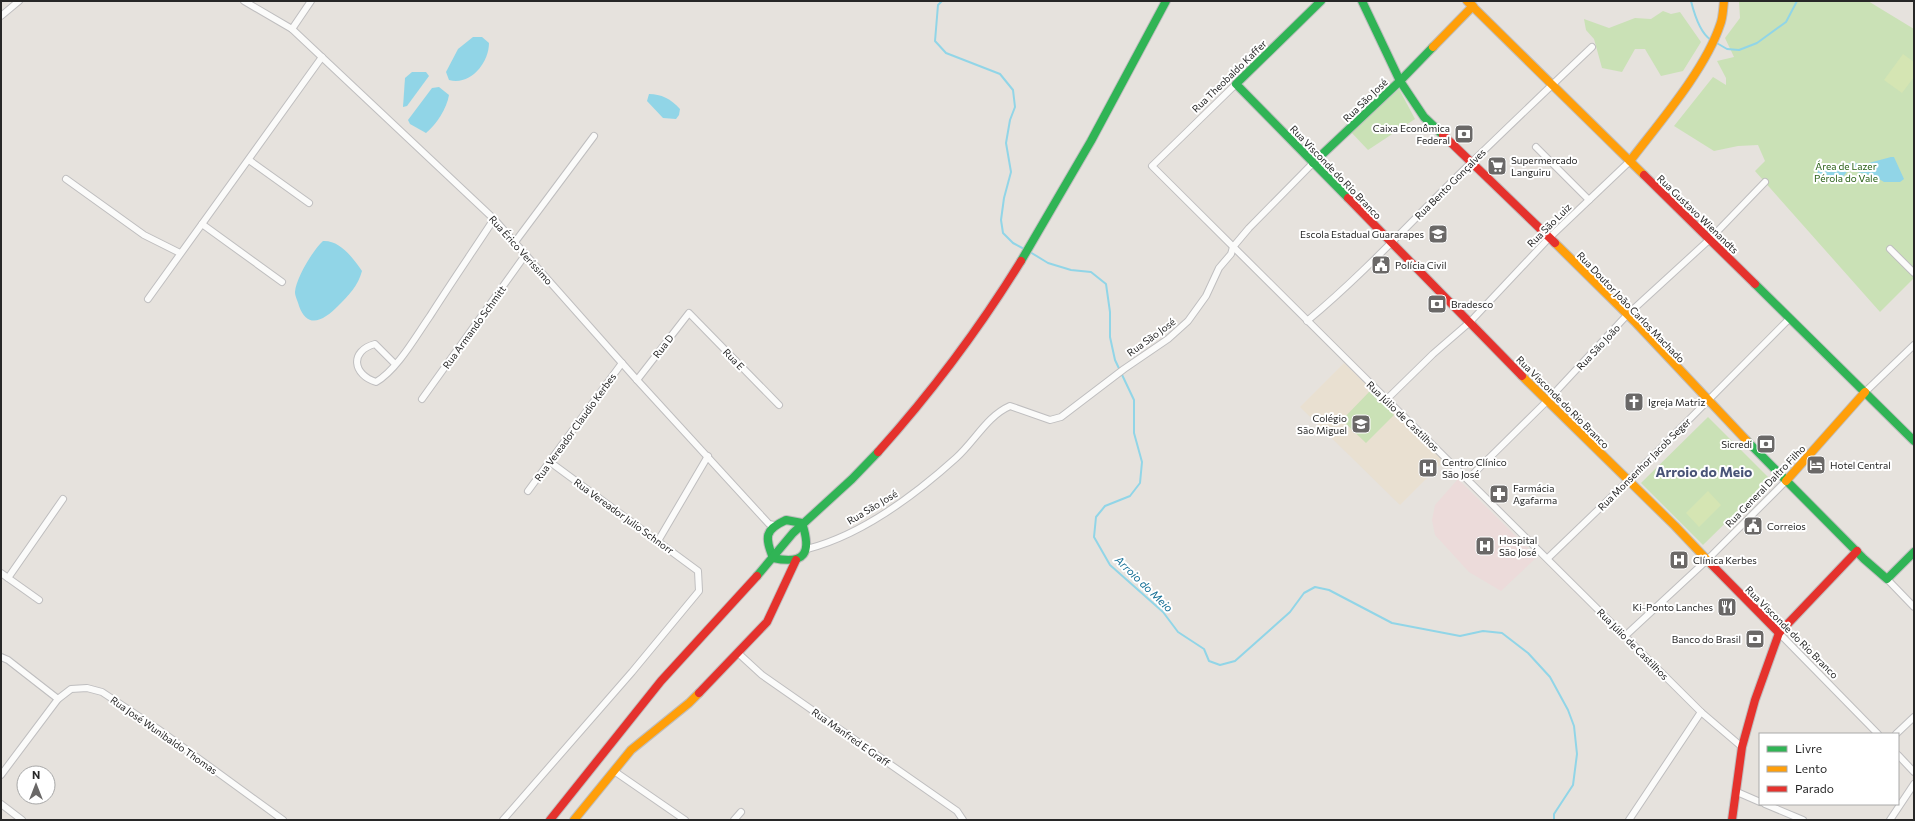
<svg xmlns="http://www.w3.org/2000/svg" width="1915" height="821" font-family="Commissioner,sans-serif">
<style>
.education{fill:#e9e0d1}
.medical{fill:#ecdbda}
.green{fill:#cae1b6}
.pitch{fill:#d5e5b3}
.water{fill:#91d5e7}
.lines{fill:none;stroke-linecap:round;stroke-linejoin:round}
.stream{stroke:#91d5e7;stroke-width:2}
.street-casing{stroke:#bfbebf;stroke-width:8}
.fast-casing{stroke:#bfbebf;stroke-width:10}
.slow-casing{stroke:#bfbebf;stroke-width:10}
.jam-casing{stroke:#bfbebf;stroke-width:10}
.street{stroke:#fbfbfa;stroke-width:6}
.fast{stroke:#30b455;stroke-width:8}
.slow{stroke:#ff9f0a;stroke-width:8}
.jam{stroke:#e5322d;stroke-width:8}
.labels{text-anchor:middle;stroke-width:4;stroke-linejoin:round;paint-order:stroke}
.street-label{font-size:10px;fill:#272727;stroke:#fff}
.poi-label{font-size:10px;fill:#272727;stroke:#fff;text-anchor:start}
.park-label{font-size:10px;fill:#2c621a;stroke:#fff}
.water-label{font-size:11px;font-style:italic;fill:#106c93;stroke:#fff}
.district-label{font-size:14px;font-weight:bold;fill:#495477;stroke:#fff}
</style>
<rect width="100%" height="100%" fill="#e6e2dd"/>
<!-- education -->
<polygon class="education" points="1344,363 1444,461 1400,505 1300,407"/>
<!-- medical -->
<polygon class="medical" points="1458,479 1538,558 1536,558 1501,591 1469,572 1435,535 1432,520 1435,505"/>
<!-- green -->
<g class="green">
<polygon points="1739,1 1868,1 1914,29 1914,278 1880,312 1755,171 1765,161 1758,145 1738,146 1714,151 1674,126 1713,77 1726,85 1726,78 1717,61 1734,57 1725,38 1740,18"/>
<polygon points="1663,11 1671,14 1680,12 1701,42 1683,71 1661,76 1645,49 1635,49 1622,72 1602,68 1594,39 1586,30 1584,19 1609,28 1635,18 1651,19"/>
<polygon points="1399,89 1415,119 1368,150 1351,132"/>
<polygon points="1370,391 1394,415 1366,443 1342,420"/>
<polygon points="1708,417 1770,479 1703,545 1641,483"/>
</g>
<!-- pitch -->
<g class="pitch">
<polygon points="1903,54 1914,62 1914,77 1902,93 1884,80"/>
<polygon points="1708,491 1721,505 1699,527 1686,513"/>
</g>
<!-- water -->
<g class="water">
<path d="M473,37H482L489,43C489,63 470,86 449,80L446,72L458,49Z"/>
<polygon points="412,72 426,72 429,76 407,106 403,107 405,78"/>
<path d="M439,87L449,95C447,108 436,125 426,133L410,124L408,120L432,88Z"/>
<path d="M649,94C661,94 671,99 680,109L679,115L676,119L663,118L647,101Z"/>
<polygon points="1891,157 1894,157 1904,179 1900,182 1884,182 1874,176 1857,172 1850,168 1842,178 1834,182 1819,178 1817,176 1818,169 1850,163 1865,164"/>
<path d="M323,241C340,240 353,258 362,271C358,286 349,295 338,306C325,319 308,331 299,306C298,301 295,297 295,292C296,278 313,250 323,241Z"/>
</g>
<g class="lines">
<!-- stream -->
<g class="stream">
<polyline points="942,1 938,5 935,41 946,53 1000,74 1013,90 1015,107 1010,120 1006,143 1011,172 1004,198 1001,220 1003,233 1013,243 1026,250"/>
<path d="M1691,1C1694,13 1700,33 1711,40"/>
<polyline points="1715,42 1727,49 1739,50 1757,43 1786,22 1797,1"/>
<polyline points="1030,252 1048,263 1071,270 1091,272 1106,284 1110,312 1110,337 1115,360 1134,400 1134,433 1142,462 1140,483 1130,496 1105,506 1096,517 1094,537 1110,565 1163,612 1178,632 1204,649 1209,661 1220,665 1235,661 1290,612 1304,593 1315,587 1329,590 1392,623 1460,636 1483,631 1502,633 1528,653 1550,677 1568,710 1574,726 1577,754 1573,785 1554,814 1554,820"/>
</g>
<!-- street casing -->
<g class="street-casing">
<g id="street">
<polyline points="244,1 292,29 494,219 637,380 769,524 774,525"/>
<polyline points="1,16 19,1"/>
<polyline points="292,29 311,1"/>
<polyline points="1236,84 1152,166 1701,712 1742,747"/>
<polyline points="1536,147 1589,200"/>
<polyline points="249,160 309,203"/>
<polyline points="66,179 144,235 180,253"/>
<polyline points="202,224 282,282"/>
<polyline points="515,242 594,136"/>
<polyline points="1890,249 1914,273"/>
<polyline points="148,299 322,57"/>
<path d="M1307,321C1366,272 1417,215 1472,162C1512,123 1552,85 1592,47"/>
<path d="M395,364L375,344C349,351 353,375 376,382C397,370 416,336 430,316C451,283 473,251 494,219"/>
<polyline points="637,380 689,313 779,405"/>
<polyline points="1865,392 1914,345"/>
<polyline points="422,399 526,254"/>
<polyline points="1386,400 1433,354 1470,322 1549,238 1630,161"/>
<polyline points="1468,479 1547,401 1627,315 1710,239 1765,182"/>
<polyline points="528,491 622,363"/>
<polyline points="658,541 708,456"/>
<path d="M807,549C862,535 915,495 956,458C975,441 987,416 1010,406L1050,420L1061,417L1124,369L1168,339L1188,321L1206,296L1219,268L1231,254L1233,247L1249,228L1313,163"/>
<polyline points="1548,558 1628,481 1790,318"/>
<polyline points="1,573 39,600"/>
<polyline points="8,578 63,499"/>
<polyline points="1887,579 1914,607"/>
<polyline points="1779,633 1878,734"/>
<polyline points="1625,636 1707,560 1786,481"/>
<polyline points="738,653 762,675 957,811 963,820"/>
<polyline points="1,657 8,660 58,699"/>
<polyline points="1896,734 1914,717"/>
<polyline points="1898,755 1914,772"/>
<polyline points="614,771 685,820"/>
<polyline points="1,775 58,699 71,689 87,688 102,692 158,729 283,820"/>
<polyline points="1737,792 1760,802"/>
<polyline points="1,804 22,820"/>
<polyline points="1765,804 1803,820"/>
<polyline points="503,820 632,672 699,591 698,571 550,462"/>
<polyline points="734,820 741,812"/>
<polyline points="1629,820 1701,712"/>
<polyline points="1890,820 1914,784"/>
</g>
</g>
<!-- fast casing -->
<g class="fast-casing">
<g id="fast">
<polyline points="1321,1 1236,84 1348,198"/>
<polyline points="1362,1 1400,81 1424,117 1443,135"/>
<polyline points="1313,163 1400,81 1433,47"/>
<polyline points="1021,261 1091,141 1166,1"/>
<polyline points="1755,284 1914,441"/>
<polyline points="1747,441 1864,559 1887,579 1914,552"/>
<path d="M786,520L802,523C812,553 805,565 773,558C765,537 764,530 786,520Z"/>
<polyline points="757,576 793,533 852,479 878,452"/>
</g>
</g>
<!-- slow casing -->
<g class="slow-casing">
<g id="slow">
<polyline points="1467,1 1644,175"/>
<polyline points="1433,47 1473,6"/>
<path d="M1630,161C1659,123 1705,70 1720,25C1723,18 1723,9 1724,1"/>
<polyline points="1555,243 1636,323 1747,441"/>
<polyline points="1522,376 1675,526 1712,565"/>
<polyline points="1786,481 1865,392"/>
<polyline points="574,820 631,750 689,703 699,693"/>
</g>
</g>
<!-- jam casing -->
<g class="jam-casing">
<g id="jam">
<polyline points="1443,135 1555,243"/>
<polyline points="1644,175 1755,284"/>
<polyline points="1348,198 1522,376"/>
<path d="M878,452C931,393 979,329 1021,261"/>
<polyline points="1712,565 1779,633"/>
<polyline points="699,693 767,622 796,560"/>
<polyline points="550,820 661,681 757,576"/>
<polyline points="1732,820 1742,747 1755,700 1779,633 1857,551"/>
</g>
</g>
<!-- street -->
<use href="#street" class="street"/>
<!-- fast -->
<use href="#fast" class="fast"/>
<!-- slow -->
<use href="#slow" class="slow"/>
<!-- jam -->
<use href="#jam" class="jam"/>
</g>
<!-- icons -->
<defs>
<g id="bank-square" transform="scale(1)"><rect x="-9" y="-9" width="18" height="18" rx="4" fill="#6a6867" stroke="#fff"/><path d="M-6-4H6V4H-6ZM0-2.3a2.3 2.3 0 1 0 0 4.6a2.3 2.3 0 1 0 0-4.6Z" fill="#fff"/></g>
<g id="supermarket-square" transform="scale(1)"><rect x="-9" y="-9" width="18" height="18" rx="4" fill="#6a6867" stroke="#fff"/><path d="M-6-5.5h2.5l.6 2H6L4.5 2H-2.5L-4.4-4H-6ZM-1.5 3.2a1.3 1.3 0 1 0 .1 0ZM3 3.2a1.3 1.3 0 1 0 .1 0Z" fill="#fff"/></g>
<g id="school-square" transform="scale(1)"><rect x="-9" y="-9" width="18" height="18" rx="4" fill="#6a6867" stroke="#fff"/><path d="M0-5L7-2L0 1L-7-2ZM-4 1L0 2.5L4 1V4Q0 6-4 4Z" fill="#fff"/></g>
<g id="civic-square" transform="scale(1)"><rect x="-9" y="-9" width="18" height="18" rx="4" fill="#6a6867" stroke="#fff"/><path d="M-.6-6.5H3V-4.5H.6V-3L4-1V1h2V6H-6V1h2V-1L-.6-3ZM-1.2 2.5V6h2.4V2.5Z" fill="#fff"/></g>
<g id="church-square" transform="scale(1)"><rect x="-9" y="-9" width="18" height="18" rx="4" fill="#6a6867" stroke="#fff"/><path d="M-1.2-6h2.4v3.5h3.3v2.4h-3.3V6h-2.4V-.1h-3.3v-2.4h3.3Z" fill="#fff"/></g>
<g id="hotel-square" transform="scale(1)"><rect x="-9" y="-9" width="18" height="18" rx="4" fill="#6a6867" stroke="#fff"/><path d="M-6-4.5h1.5V1H6V5H4.5V3h-9V5H-6ZM-4 0a1.8 1.8 0 1 1 3.6 0ZM.5 0V-2.5h3Q6-2.5 6 0Z" fill="#fff"/></g>
<g id="hospital-square" transform="scale(1)"><rect x="-9" y="-9" width="18" height="18" rx="4" fill="#6a6867" stroke="#fff"/><path d="M-5-5h3v3.5h4V-5h3V5h-3V1.5h-4V5h-3Z" fill="#fff"/></g>
<g id="pharmacy-square" transform="scale(1)"><rect x="-9" y="-9" width="18" height="18" rx="4" fill="#6a6867" stroke="#fff"/><path d="M-2-6h4v4h4v4h-4v4h-4v-4h-4v-4h4Z" fill="#fff"/></g>
<g id="restaurant-square" transform="scale(1)"><rect x="-9" y="-9" width="18" height="18" rx="4" fill="#6a6867" stroke="#fff"/><path d="M-5-6h1v4h1v-4h1v4h1v-4h1v5L-1.5 .5V6h-2V.5L-5-1ZM5-6V6H3V1.5H1.5Q1.5-4 5-6Z" fill="#fff"/></g>
</defs>
<g fill-rule="evenodd">
<use href="#bank-square" x="1464" y="134"/>
<use href="#supermarket-square" x="1497" y="166"/>
<use href="#school-square" x="1438" y="234"/>
<use href="#civic-square" x="1381" y="265"/>
<use href="#bank-square" x="1437" y="304"/>
<use href="#church-square" x="1634" y="402"/>
<use href="#school-square" x="1361" y="424"/>
<use href="#bank-square" x="1766" y="444"/>
<use href="#hotel-square" x="1816" y="465"/>
<use href="#hospital-square" x="1428" y="468"/>
<use href="#pharmacy-square" x="1499" y="494"/>
<use href="#civic-square" x="1753" y="526"/>
<use href="#hospital-square" x="1485" y="546"/>
<use href="#hospital-square" x="1679" y="560"/>
<use href="#restaurant-square" x="1727" y="607"/>
<use href="#bank-square" x="1755" y="639"/>
</g>
<g class="labels">
<!-- street labels -->
<g class="street-label">
<text transform="translate(1229 76) rotate(-44)" y="4">Rua Theobaldo Kaffer</text>
<text transform="translate(1365 100) rotate(-44)" y="4">Rua São José</text>
<text transform="translate(1336 172) rotate(46)" y="4">Rua Visconde do Rio Branco</text>
<text transform="translate(1450 184) rotate(-45)" y="4">Rua Bento Gonçalves</text>
<text transform="translate(1698 214) rotate(44)" y="4">Rua Gustavo Wienandts</text>
<text transform="translate(1549 225) rotate(-45)" y="4">Rua São Luiz</text>
<text transform="translate(521 250) rotate(48)" y="4">Rua Érico Veríssimo</text>
<text transform="translate(1631 307) rotate(46)" y="4">Rua Doutor João Carlos Machado</text>
<text transform="translate(474 327) rotate(-54)" y="4">Rua Armando Schmitt</text>
<text transform="translate(1151 337) rotate(-36)" y="4">Rua São José</text>
<text transform="translate(663 346) rotate(-52)" y="4">Rua D</text>
<text transform="translate(1598 347) rotate(-47)" y="4">Rua São João</text>
<text transform="translate(734 359) rotate(46)" y="4">Rua E</text>
<text transform="translate(1563 402) rotate(45)" y="4">Rua Visconde do Rio Branco</text>
<text transform="translate(1403 416) rotate(44)" y="4">Rua Júlio de Castilhos</text>
<text transform="translate(575 427) rotate(-54)" y="4">Rua Vereador Claudio Kerbes</text>
<text transform="translate(1644 464) rotate(-45)" y="4">Rua Monsenhor Jacob Seger</text>
<text transform="translate(1765 486) rotate(-46)" y="4">Rua General Daltro Filho</text>
<text transform="translate(872 507) rotate(-31)" y="4">Rua São José</text>
<text transform="translate(624 516) rotate(36)" y="4">Rua Vereador Julio Schnorr</text>
<text transform="translate(1792 632) rotate(45)" y="4">Rua Visconde do Rio Branco</text>
<text transform="translate(1633 644) rotate(45)" y="4">Rua Júlio de Castilhos</text>
<text transform="translate(164 735) rotate(35)" y="4">Rua José Wunibaldo Thomas</text>
<text transform="translate(851 737) rotate(35)" y="4">Rua Manfred E Graff</text>
</g>
<!-- poi labels -->
<g class="poi-label">
<text x="1450" y="132" text-anchor="end">Caixa Econômica<tspan x="1450" dy="12">Federal</tspan></text>
<text x="1511" y="164">Supermercado<tspan x="1511" dy="12">Languiru</tspan></text>
<text x="1424" y="238" text-anchor="end">Escola Estadual Guararapes</text>
<text x="1395" y="269">Polícia Civil</text>
<text x="1451" y="308">Bradesco</text>
<text x="1648" y="406">Igreja Matriz</text>
<text x="1347" y="422" text-anchor="end">Colégio<tspan x="1347" dy="12">São Miguel</tspan></text>
<text x="1752" y="448" text-anchor="end">Sicredi</text>
<text x="1442" y="466">Centro Clínico<tspan x="1442" dy="12">São José</tspan></text>
<text x="1830" y="469">Hotel Central</text>
<text x="1513" y="492">Farmácia<tspan x="1513" dy="12">Agafarma</tspan></text>
<text x="1767" y="530">Correios</text>
<text x="1499" y="544">Hospital<tspan x="1499" dy="12">São José</tspan></text>
<text x="1693" y="564">Clínica Kerbes</text>
<text x="1713" y="611" text-anchor="end">Ki-Ponto Lanches</text>
<text x="1741" y="643" text-anchor="end">Banco do Brasil</text>
</g>
<!-- park labels -->
<g class="park-label">
<text x="1846" y="170">Área de Lazer<tspan x="1846" dy="12">Pérola do Vale</tspan></text>
</g>
<!-- water labels -->
<g class="water-label">
<text transform="translate(1144 584) rotate(44)" y="4">Arroio do Meio</text>
</g>
<!-- district labels -->
<g class="district-label">
<text x="1704" y="477">Arroio do Meio</text>
</g>
</g>
<!-- border -->
<rect width="1915" height="821" fill="none" stroke="#272727" stroke-width="4"/>
<!-- legend -->
<rect x="1759" y="733" width="140" height="72" fill="#ffffff" stroke="#a9a9a9"/>
<rect x="1767" y="746" width="20" height="6" fill="#30b455" stroke="#a9a9a9"/>
<text x="1795" y="753" font-size="12" fill="#272727">Livre</text>
<rect x="1767" y="766" width="20" height="6" fill="#ff9f0a" stroke="#a9a9a9"/>
<text x="1795" y="773" font-size="12" fill="#272727">Lento</text>
<rect x="1767" y="786" width="20" height="6" fill="#e5322d" stroke="#a9a9a9"/>
<text x="1795" y="793" font-size="12" fill="#272727">Parado</text>
<!-- north arrow -->
<g transform="translate(36 785)"><circle r="19" fill="#ffffff" stroke="#a9a9a9"/>
<path d="M0-3L7 15L0 10L-7 15Z" fill="#6a6867"/>
<text y="-6" font-size="11" font-weight="bold" text-anchor="middle" fill="#272727">N</text>
</g>
</svg>
